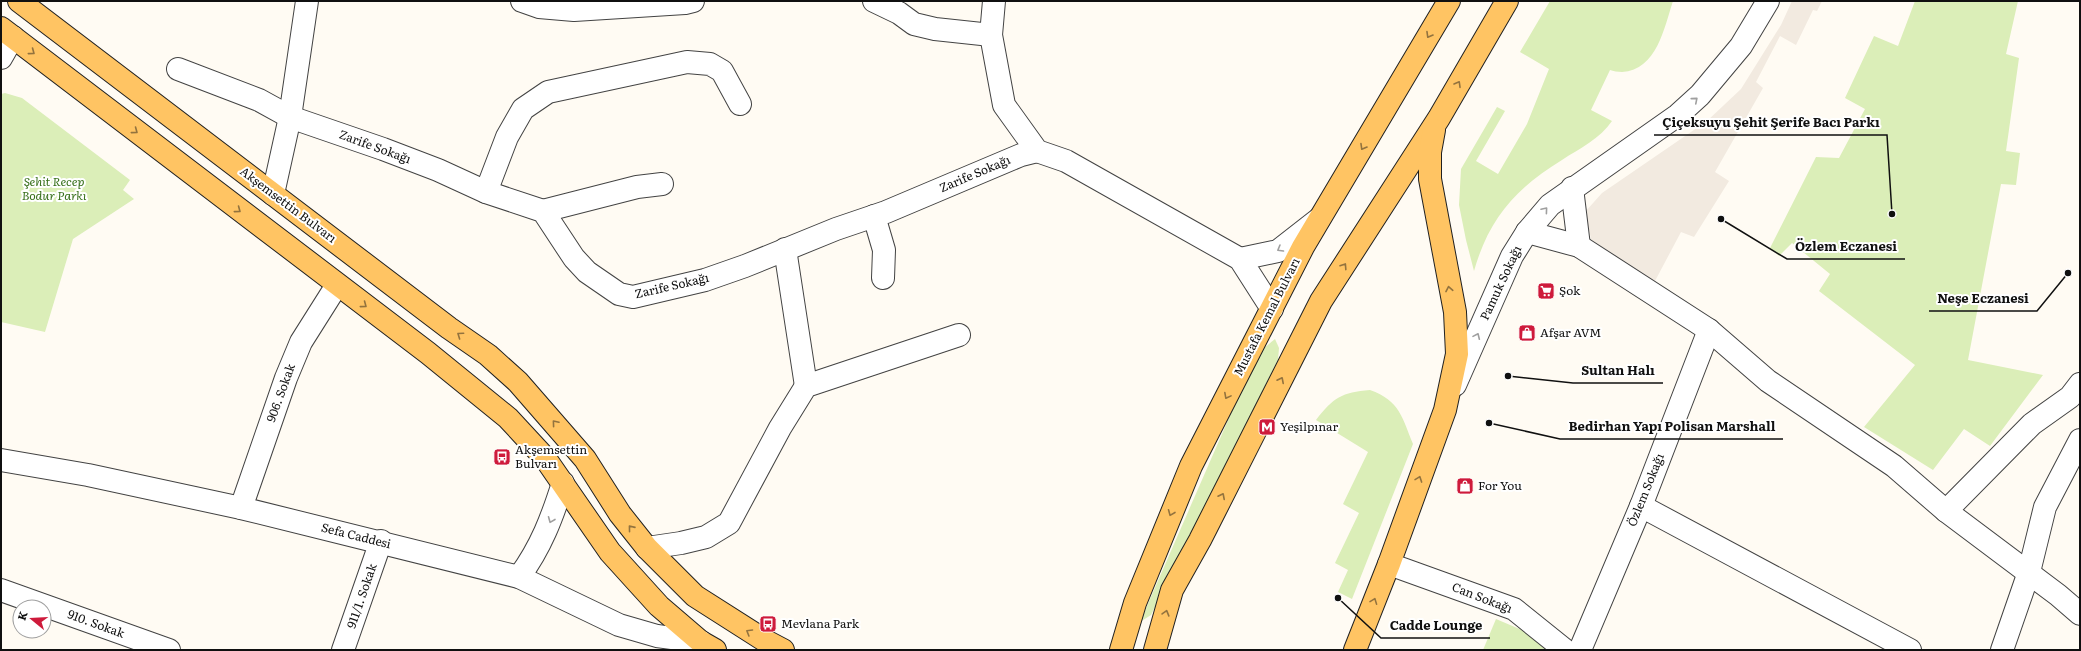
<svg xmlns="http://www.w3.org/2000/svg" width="2081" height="651" font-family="Literata,serif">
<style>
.green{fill:#dbeeb8}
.plaza{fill:#f2eae0}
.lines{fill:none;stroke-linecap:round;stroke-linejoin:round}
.minor-casing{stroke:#434343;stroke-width:24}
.tertiary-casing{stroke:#434343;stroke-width:24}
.primary-casing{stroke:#212121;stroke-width:24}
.minor{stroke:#fff;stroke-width:22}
.tertiary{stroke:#fff;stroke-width:22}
.primary{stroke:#ffc463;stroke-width:22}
.oneway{stroke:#93733e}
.oneway2{stroke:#9f9f9f}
.labels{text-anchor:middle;stroke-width:4;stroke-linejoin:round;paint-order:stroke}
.street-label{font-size:12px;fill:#101010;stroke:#fff}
.park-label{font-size:12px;font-style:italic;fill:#366f19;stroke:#fff}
.poi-label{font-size:12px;fill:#101010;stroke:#fff;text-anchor:start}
.leader{fill:none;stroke:#101010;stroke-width:1.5}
.callout-dot{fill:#101010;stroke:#fff;stroke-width:1.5}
.callout-label{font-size:13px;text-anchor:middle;font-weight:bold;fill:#101010;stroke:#fff;stroke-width:4;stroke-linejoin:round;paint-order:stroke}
</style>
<rect width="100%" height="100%" fill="#fffbf3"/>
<!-- green -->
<g class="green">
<path d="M1550,1H1673C1664,28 1657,70 1622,72C1618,72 1613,71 1610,70L1591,110L1612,121C1600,139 1580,148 1562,160C1516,188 1489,218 1474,271L1466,240L1459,205L1461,169L1497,107L1505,111L1476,161L1498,174L1527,124L1549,69L1520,52Z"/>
<polygon points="1915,1 2018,1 2006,54 2019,58 2006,151 2020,153 2016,185 2001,184 1968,360 2043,375 1990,446 1964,429 1933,470 1864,427 1915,365 1819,291 1830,274 1792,243 1779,256 1770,248 1816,157 1839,158 1865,109 1845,98 1874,36 1898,46"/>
<polygon points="5,93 22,98 130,180 123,190 134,199 73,239 45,332 1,322 1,94"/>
<polygon points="1275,339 1279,348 1278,360 1151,615 1140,622 1239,395 1264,348"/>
<path d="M1370,390C1400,401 1402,417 1413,444L1352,599L1338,592L1348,570L1335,563L1359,513L1343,504L1368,452L1316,420C1333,398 1342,392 1370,390Z"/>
<polygon points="1496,619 1545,640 1550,650 1483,650"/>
</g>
<!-- plaza -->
<polygon class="plaza" points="1792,1 1822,1 1817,11 1813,10 1796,45 1780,36 1756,82 1763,88 1715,172 1729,181 1694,237 1681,232 1655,281 1592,243 1585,212 1602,193 1707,121 1741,89 1781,25"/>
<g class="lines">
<!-- minor casing -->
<g class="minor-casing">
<g id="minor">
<polyline points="522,1 539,7 574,10 685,3 693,1"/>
<polyline points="874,1 899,13 914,24 935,29 991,35"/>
<polyline points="994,1 991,35 1004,105 1037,151 1066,161 1240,259 1272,309"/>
<polyline points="1,58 13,37"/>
<polyline points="178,69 259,100 290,117 383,149 438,170 486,192 543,211 574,258 587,272 619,294 633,297 705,280 745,266 836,229 886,212 1021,155 1037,151"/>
<polyline points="1572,188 1579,246"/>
<polyline points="486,192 507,137 523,109 548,92 687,62 710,64 722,71 740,104"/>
<polyline points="273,194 290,117 307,1"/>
<polyline points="543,211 637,187 662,184"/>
<polyline points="874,216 884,250 883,278"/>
<polyline points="1527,232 1579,246 1709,330 1768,381 1894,466 1946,511 2058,595 2080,614"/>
<polyline points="785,249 806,386"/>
<polyline points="1240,259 1278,251 1319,219"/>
<polyline points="1641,506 1910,650"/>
<polyline points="241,508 286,378 301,342 337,285"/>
<polyline points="1946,511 2032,424 2070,397 2080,384"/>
<polyline points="647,548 681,543 706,537 729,523 780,428 806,386 959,335"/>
<polyline points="1389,564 1514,609 1565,650"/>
<path d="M519,577C541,547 552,518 563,483"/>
<polyline points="1,590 169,650"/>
<polyline points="343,650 381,541"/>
<polyline points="1580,650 1641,506 1709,330"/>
<polyline points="2002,650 2029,572 2045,507 2080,440"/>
</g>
</g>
<!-- tertiary casing -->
<g class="tertiary-casing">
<g id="tertiary">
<polyline points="1455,385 1512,256 1527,232 1550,205 1678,115 1700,95 1741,46 1768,1"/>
<polyline points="1,460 88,475 241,508 519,577 619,625 657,636 701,642"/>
</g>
</g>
<!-- primary casing -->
<g class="primary-casing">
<g id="primary">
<polyline points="19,1 449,328 488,355 518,382 585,459 620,514 647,548 695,596 764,640 783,650"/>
<polyline points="1,28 428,353 508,418 545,458 610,552 659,606 701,642 715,650"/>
<polyline points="1121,650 1135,603 1191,466 1303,247 1449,1"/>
<polyline points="1155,650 1172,590 1200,540 1321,301 1439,118 1507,1"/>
<polyline points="1355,650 1389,564 1445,410 1457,354 1455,312 1430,179 1430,152 1434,130"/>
</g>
</g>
<!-- minor -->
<use href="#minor" class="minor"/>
<!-- tertiary -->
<use href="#tertiary" class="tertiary"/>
<!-- primary -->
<use href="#primary" class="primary"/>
</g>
<!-- one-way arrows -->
<defs><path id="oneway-chevron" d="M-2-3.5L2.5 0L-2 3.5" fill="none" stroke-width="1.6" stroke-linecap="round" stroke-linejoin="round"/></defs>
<g class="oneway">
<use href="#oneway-chevron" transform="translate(1429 35) rotate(120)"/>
<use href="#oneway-chevron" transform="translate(32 52) rotate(37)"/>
<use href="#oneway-chevron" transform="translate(1458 84) rotate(-60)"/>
<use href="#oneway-chevron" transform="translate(135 131) rotate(37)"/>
<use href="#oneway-chevron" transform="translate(1363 147) rotate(120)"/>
<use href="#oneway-chevron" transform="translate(238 210) rotate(37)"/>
<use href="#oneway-chevron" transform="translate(1344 266) rotate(-57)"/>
<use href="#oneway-chevron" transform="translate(1449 289) rotate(-101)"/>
<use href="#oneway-chevron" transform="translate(364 305) rotate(37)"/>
<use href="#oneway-chevron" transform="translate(460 335) rotate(-145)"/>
<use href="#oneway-chevron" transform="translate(1281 380) rotate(-63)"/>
<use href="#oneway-chevron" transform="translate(1227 396) rotate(118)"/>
<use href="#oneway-chevron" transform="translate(555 423) rotate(-130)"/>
<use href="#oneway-chevron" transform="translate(1419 479) rotate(-70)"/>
<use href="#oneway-chevron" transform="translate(1222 496) rotate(-63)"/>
<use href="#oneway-chevron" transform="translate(1171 513) rotate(112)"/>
<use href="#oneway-chevron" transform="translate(631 528) rotate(-129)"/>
<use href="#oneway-chevron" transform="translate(1374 601) rotate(-69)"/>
<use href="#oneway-chevron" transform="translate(1166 613) rotate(-74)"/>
<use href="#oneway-chevron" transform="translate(749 632) rotate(-149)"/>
</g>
<g class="oneway2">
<use href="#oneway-chevron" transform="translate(1695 100) rotate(-41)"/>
<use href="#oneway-chevron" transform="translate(1545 210) rotate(-50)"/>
<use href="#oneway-chevron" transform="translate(1280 249) rotate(150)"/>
<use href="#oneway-chevron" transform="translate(1477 336) rotate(-66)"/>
<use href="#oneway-chevron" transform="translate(551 520) rotate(112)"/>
</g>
<!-- icons -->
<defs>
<g id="supermarket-square" transform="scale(0.9)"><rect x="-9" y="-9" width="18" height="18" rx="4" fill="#ce1a3b" stroke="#fff"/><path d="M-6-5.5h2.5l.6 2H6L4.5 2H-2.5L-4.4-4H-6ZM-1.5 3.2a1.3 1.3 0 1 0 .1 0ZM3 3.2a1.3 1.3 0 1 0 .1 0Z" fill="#fff"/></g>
<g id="shop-square" transform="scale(0.9)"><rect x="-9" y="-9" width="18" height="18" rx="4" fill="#ce1a3b" stroke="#fff"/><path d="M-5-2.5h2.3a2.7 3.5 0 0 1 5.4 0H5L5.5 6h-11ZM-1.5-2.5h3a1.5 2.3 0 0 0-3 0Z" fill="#fff"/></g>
<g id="metro-square" transform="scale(0.9)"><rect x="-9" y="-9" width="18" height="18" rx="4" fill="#ce1a3b" stroke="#fff"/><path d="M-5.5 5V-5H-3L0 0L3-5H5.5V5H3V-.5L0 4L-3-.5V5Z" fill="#fff"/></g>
<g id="bus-square" transform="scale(0.9)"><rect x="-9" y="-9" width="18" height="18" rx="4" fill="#ce1a3b" stroke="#fff"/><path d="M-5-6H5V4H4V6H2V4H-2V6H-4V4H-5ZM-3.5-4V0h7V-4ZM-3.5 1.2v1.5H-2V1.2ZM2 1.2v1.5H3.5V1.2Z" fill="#fff"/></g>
</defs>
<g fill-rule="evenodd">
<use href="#supermarket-square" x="1546" y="291"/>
<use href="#shop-square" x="1527" y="333"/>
<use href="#metro-square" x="1267" y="427"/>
<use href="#bus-square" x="502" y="457"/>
<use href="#shop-square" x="1465" y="486"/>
<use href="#bus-square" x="768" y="624"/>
</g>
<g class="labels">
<!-- street labels -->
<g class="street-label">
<text transform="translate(375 147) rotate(20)" y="4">Zarife Sokağı</text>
<text transform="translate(975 174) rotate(-23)" y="4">Zarife Sokağı</text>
<text transform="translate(288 205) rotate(37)" y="4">Akşemsettin Bulvarı</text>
<text transform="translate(1501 283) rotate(-65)" y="4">Pamuk Sokağı</text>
<text transform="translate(672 286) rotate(-13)" y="4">Zarife Sokağı</text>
<text transform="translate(1267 317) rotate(-63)" y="4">Mustafa Kemal Bulvarı</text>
<text transform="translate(281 393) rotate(-70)" y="4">906. Sokak</text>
<text transform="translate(1646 490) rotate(-68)" y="4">Özlem Sokağı</text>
<text transform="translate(356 536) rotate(14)" y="4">Sefa Caddesi</text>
<text transform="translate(362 596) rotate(-71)" y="4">911/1. Sokak</text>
<text transform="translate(1482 598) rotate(21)" y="4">Can Sokağı</text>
<text transform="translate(96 624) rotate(20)" y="4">910. Sokak</text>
</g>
<!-- park labels -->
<g class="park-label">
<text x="54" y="186">Şehit Recep<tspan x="54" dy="14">Bodur Parkı</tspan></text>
</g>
<!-- poi labels -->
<g class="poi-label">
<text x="1559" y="295">Şok</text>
<text x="1540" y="337">Afşar AVM</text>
<text x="1280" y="431">Yeşilpınar</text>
<text x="515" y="454">Akşemsettin<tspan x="515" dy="14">Bulvarı</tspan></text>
<text x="1478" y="490">For You</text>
<text x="781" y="628">Mevlana Park</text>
</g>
</g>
<!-- callouts -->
<path class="leader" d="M1892 214L1887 135H1654M1721 219L1787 259H1905M2068 273L2037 311H1929M1508 376L1573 383H1663M1489 423L1560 439H1783M1338 598L1381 638H1490"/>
<g class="callout-dot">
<circle cx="1892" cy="214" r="4"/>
<circle cx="1721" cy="219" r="4"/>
<circle cx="2068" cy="273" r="4"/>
<circle cx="1508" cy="376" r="4"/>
<circle cx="1489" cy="423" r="4"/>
<circle cx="1338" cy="598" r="4"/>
</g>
<g class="callout-label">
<text x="1771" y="127">Çiçeksuyu Şehit Şerife Bacı Parkı</text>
<text x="1846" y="251">Özlem Eczanesi</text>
<text x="1983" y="303">Neşe Eczanesi</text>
<text x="1618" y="375">Sultan Halı</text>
<text x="1672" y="431">Bedirhan Yapı Polisan Marshall</text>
<text x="1436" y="630">Cadde Lounge</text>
</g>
<!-- border -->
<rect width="2081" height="651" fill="none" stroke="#101010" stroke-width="4"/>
<!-- north arrow -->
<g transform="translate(32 619) rotate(288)"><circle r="19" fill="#ffffff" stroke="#9f9f9f"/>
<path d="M0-3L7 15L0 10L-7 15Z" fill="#ce1a3b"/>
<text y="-6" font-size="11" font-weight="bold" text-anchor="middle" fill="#101010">K</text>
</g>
</svg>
